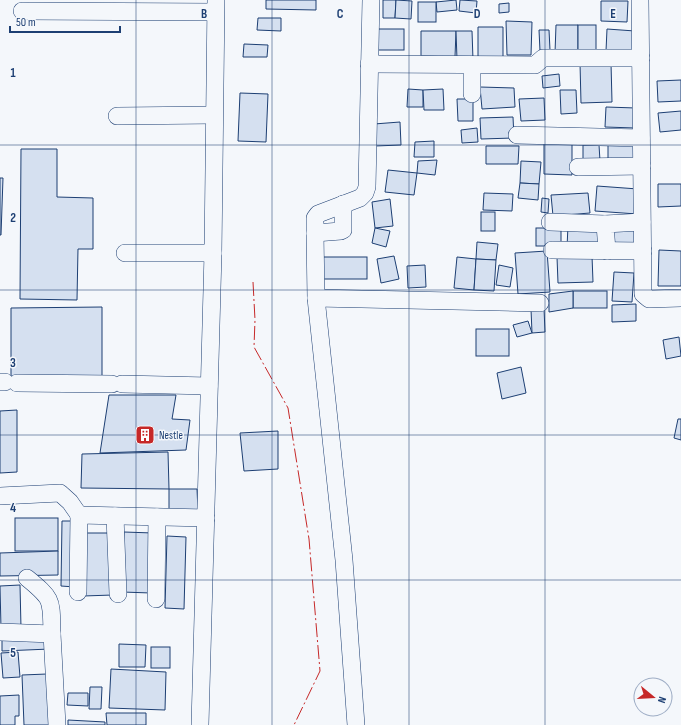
<svg xmlns="http://www.w3.org/2000/svg" width="681" height="725" font-family="'Sofia Sans Condensed',sans-serif">
<style>
.building{fill:#d5e0f0;stroke:#1d3f73}
.lines{fill:none;stroke-linecap:round;stroke-linejoin:round}
.minor-casing{stroke:#1d3f73;stroke-width:18}
.minor{stroke:#f4f7fb;stroke-width:17}
.power{stroke:#c62828;stroke-width:1;stroke-dasharray:14 3 2 3;stroke-linecap:butt}
.grid{fill:none;stroke:#1d3f73;stroke-width:1;stroke-opacity:0.55}
.labels{text-anchor:middle;stroke-width:3;stroke-linejoin:round;paint-order:stroke}
.poi-label{font-size:11px;fill:#1d3f73;stroke:#f4f7fb;text-anchor:start}
.grid-label{font-size:13px;text-anchor:middle;font-weight:bold;fill:#1d3f73;stroke:#f4f7fb;stroke-width:3;stroke-linejoin:round;paint-order:stroke}
</style>
<rect width="100%" height="100%" fill="#f4f7fb"/>
<!-- building -->
<g class="building">
<polygon points="266,0 316,0 316,10 266,9"/>
<polygon points="383,0 396,0 395,18 383,18"/>
<polygon points="396,0 412,1 411,19 395,18"/>
<polygon points="456,0 457,10 437,12 436,2"/>
<polygon points="460,0 477,1 476,13 459,11"/>
<polygon points="601,1 628,1 627,22 601,21"/>
<rect x="418" y="2" width="18" height="20"/>
<polygon points="509,3 509,12 499,13 499,4"/>
<polygon points="258,18 281,18 281,31 257,30"/>
<polygon points="506,21 532,22 531,55 507,55"/>
<polygon points="556,25 578,25 578,53 555,53"/>
<rect x="578" y="25" width="18" height="28"/>
<polygon points="478,27 503,27 503,61 478,62"/>
<rect x="378" y="29" width="26" height="21"/>
<polygon points="607,29 635,31 634,52 606,51"/>
<polygon points="539,30 549,30 550,50 540,51"/>
<polygon points="421,31 456,31 455,57 421,56"/>
<polygon points="456,31 472,31 473,60 457,60"/>
<polygon points="244,44 268,45 267,57 243,57"/>
<polygon points="580,63 611,63 612,102 581,103"/>
<polygon points="559,74 560,86 543,88 542,76"/>
<polygon points="681,80 681,101 658,102 657,81"/>
<polygon points="480,87 514,88 515,107 482,109"/>
<polygon points="408,89 423,90 423,107 407,107"/>
<polygon points="443,89 444,110 424,110 423,90"/>
<polygon points="560,90 576,90 577,113 561,114"/>
<polygon points="240,93 268,94 266,142 238,141"/>
<polygon points="544,98 545,120 521,121 519,99"/>
<polygon points="457,99 473,99 473,121 458,121"/>
<polygon points="606,107 636,108 635,128 605,127"/>
<polygon points="681,111 681,130 660,132 658,113"/>
<polygon points="513,117 514,138 481,139 480,118"/>
<polygon points="400,122 401,145 375,146 374,124"/>
<polygon points="477,128 478,142 462,143 461,130"/>
<polygon points="434,141 434,157 414,157 415,142"/>
<polygon points="544,141 572,141 572,175 544,174"/>
<polygon points="608,143 640,144 639,161 608,160"/>
<polygon points="583,145 599,145 600,161 583,161"/>
<polygon points="486,146 519,146 518,164 486,164"/>
<polygon points="21,149 57,149 57,197 93,198 93,249 78,249 77,300 20,299"/>
<polygon points="437,160 435,175 417,173 418,161"/>
<polygon points="521,161 541,162 539,184 520,183"/>
<polygon points="388,170 417,173 414,195 385,192"/>
<polygon points="0,178 3,178 1,235 0,235"/>
<polygon points="520,183 539,184 538,200 518,198"/>
<polygon points="658,184 681,184 681,206 658,207"/>
<polygon points="597,186 638,189 637,214 595,211"/>
<polygon points="484,193 513,194 512,211 483,210"/>
<polygon points="588,193 590,213 553,216 551,195"/>
<polygon points="542,198 549,199 548,213 541,212"/>
<polygon points="390,199 393,226 375,228 372,202"/>
<rect x="481" y="212" width="14" height="19"/>
<polygon points="568,225 600,226 599,249 567,248"/>
<rect x="612" y="226" width="24" height="22"/>
<polygon points="375,228 390,231 386,247 372,243"/>
<rect x="536" y="228" width="25" height="18"/>
<polygon points="477,242 498,244 496,260 476,259"/>
<polygon points="659,250 681,251 681,286 658,286"/>
<polygon points="547,251 550,292 518,294 515,253"/>
<polygon points="394,256 399,279 381,283 377,259"/>
<polygon points="592,256 593,282 558,283 557,257"/>
<rect x="323" y="257" width="44" height="22"/>
<polygon points="457,257 476,259 474,290 454,288"/>
<polygon points="476,259 496,260 494,291 474,290"/>
<polygon points="425,265 426,287 408,288 407,266"/>
<polygon points="499,265 513,268 510,287 496,285"/>
<polygon points="614,272 634,273 632,302 612,301"/>
<rect x="573" y="291" width="34" height="17"/>
<polygon points="573,291 573,308 549,312 549,294"/>
<polygon points="636,304 636,321 612,322 612,305"/>
<polygon points="102,307 102,378 11,378 11,308"/>
<polygon points="544,308 545,332 532,333 531,309"/>
<polygon points="528,321 532,333 517,337 513,325"/>
<rect x="476" y="329" width="33" height="27"/>
<polygon points="679,337 681,356 666,359 663,340"/>
<polygon points="521,367 526,393 502,399 497,373"/>
<polygon points="109,395 176,395 172,419 190,420 186,450 100,453"/>
<polygon points="17,410 17,472 0,473 0,411"/>
<polygon points="678,419 681,419 681,440 674,438"/>
<polygon points="278,431 278,469 244,471 240,433"/>
<polygon points="168,452 169,489 81,488 82,454"/>
<polygon points="169,489 197,489 198,511 169,511"/>
<rect x="15" y="518" width="43" height="33"/>
<polygon points="62,521 77,521 75,587 61,586"/>
<polygon points="124,532 153,533 151,593 122,592"/>
<polygon points="83,533 112,533 113,595 83,596"/>
<polygon points="167,536 186,537 184,609 165,608"/>
<polygon points="58,551 58,575 0,576 0,553"/>
<polygon points="20,585 21,628 1,629 0,586"/>
<polygon points="50,636 50,649 2,651 2,637"/>
<polygon points="119,644 146,645 145,667 119,667"/>
<rect x="151" y="647" width="19" height="21"/>
<polygon points="18,652 20,677 3,678 1,653"/>
<polygon points="111,669 166,672 165,710 109,708"/>
<polygon points="47,674 49,725 24,725 22,675"/>
<polygon points="90,687 102,687 101,709 89,709"/>
<polygon points="68,693 88,693 88,706 67,705"/>
<polygon points="19,695 19,716 15,716 15,725 0,725 0,696"/>
<polygon points="106,713 146,713 146,725 107,725"/>
<polygon points="68,720 105,722 105,725 68,725"/>
</g>
<g class="lines">
<!-- minor casing -->
<g class="minor-casing">
<g id="minor">
<polyline points="640,0 643,294 649,299 681,298"/>
<polyline points="22,11 215,12"/>
<polyline points="369,64 535,65 543,58 641,58"/>
<polyline points="472,65 472,94"/>
<polyline points="117,116 214,115"/>
<polyline points="517,135 641,138"/>
<polyline points="578,167 642,166"/>
<polyline points="550,222 605,224"/>
<polyline points="315,233 341,231 343,230 343,204"/>
<polyline points="552,250 643,251"/>
<polyline points="607,251 605,224 642,222"/>
<polyline points="125,253 213,253"/>
<polyline points="316,298 540,303"/>
<polyline points="0,382 5,382"/>
<polyline points="17,383 112,384"/>
<polyline points="122,384 209,386"/>
<polyline points="0,496 60,493 70,502 79,515"/>
<polyline points="115,516 118,594"/>
<path d="M27,578C54,600 51,600 52,634"/>
<polyline points="78,592 79,515 206,518"/>
<polyline points="156,599 157,517"/>
<polyline points="0,632 52,634 57,725"/>
<polyline points="200,725 213,253 216,0"/>
<polyline points="356,725 344,560 316,298 315,233 315,218 318,214 360,198 365,193 367,187 371,0"/>
</g>
</g>
<!-- minor -->
<use href="#minor" class="minor"/>
<!-- power -->
<polyline class="power" points="253,282 255,320 254,347 288,408 309,539 320,671 294,725"/>
</g>
<!-- grid -->
<path class="grid" d="M136,0V725M272,0V725M409,0V725M545,0V725M0,145H681M0,290H681M0,435H681M0,580H681"/>
<!-- icons -->
<defs>
<g id="building-square" transform="scale(1)"><rect x="-9" y="-9" width="18" height="18" rx="4" fill="#c62828" stroke="#f4f7fb"/><path d="M-4-6H4V6H1V3H-1V6H-4ZM-2.5-4.3h1.7v1.8h-1.7ZM.8-4.3h1.7v1.8H.8ZM-2.5-1h1.7V.8h-1.7ZM.8-1h1.7V.8H.8Z" fill="#fff"/></g>
</defs>
<g fill-rule="evenodd">
<use href="#building-square" x="145" y="435"/>
</g>
<g class="labels">
<!-- poi labels -->
<g class="poi-label">
<text x="159" y="439">Nestle</text>
</g>
</g>
<g class="grid-label">
<text x="204" y="18">B</text>
<text x="340" y="18">C</text>
<text x="477" y="18">D</text>
<text x="613" y="18">E</text>
<text x="13" y="77">1</text>
<text x="13" y="222">2</text>
<text x="13" y="367">3</text>
<text x="13" y="512">4</text>
<text x="13" y="657">5</text>
</g>
<!-- north arrow -->
<g transform="translate(653 697) rotate(108)"><circle r="19" fill="#f4f7fb" stroke="#9eadc5"/>
<path d="M0-3L7 15L0 10L-7 15Z" fill="#c62828"/>
<text y="-6" font-size="11" font-weight="bold" text-anchor="middle" fill="#1d3f73">N</text>
</g>
<!-- scale -->
<path d="M10 26v6h110v-6" fill="none" stroke="#1d3f73" stroke-width="2"/>
<text x="16" y="26" font-size="12" fill="#1d3f73" stroke="#f4f7fb" stroke-width="3" paint-order="stroke">50 m</text>
</svg>
